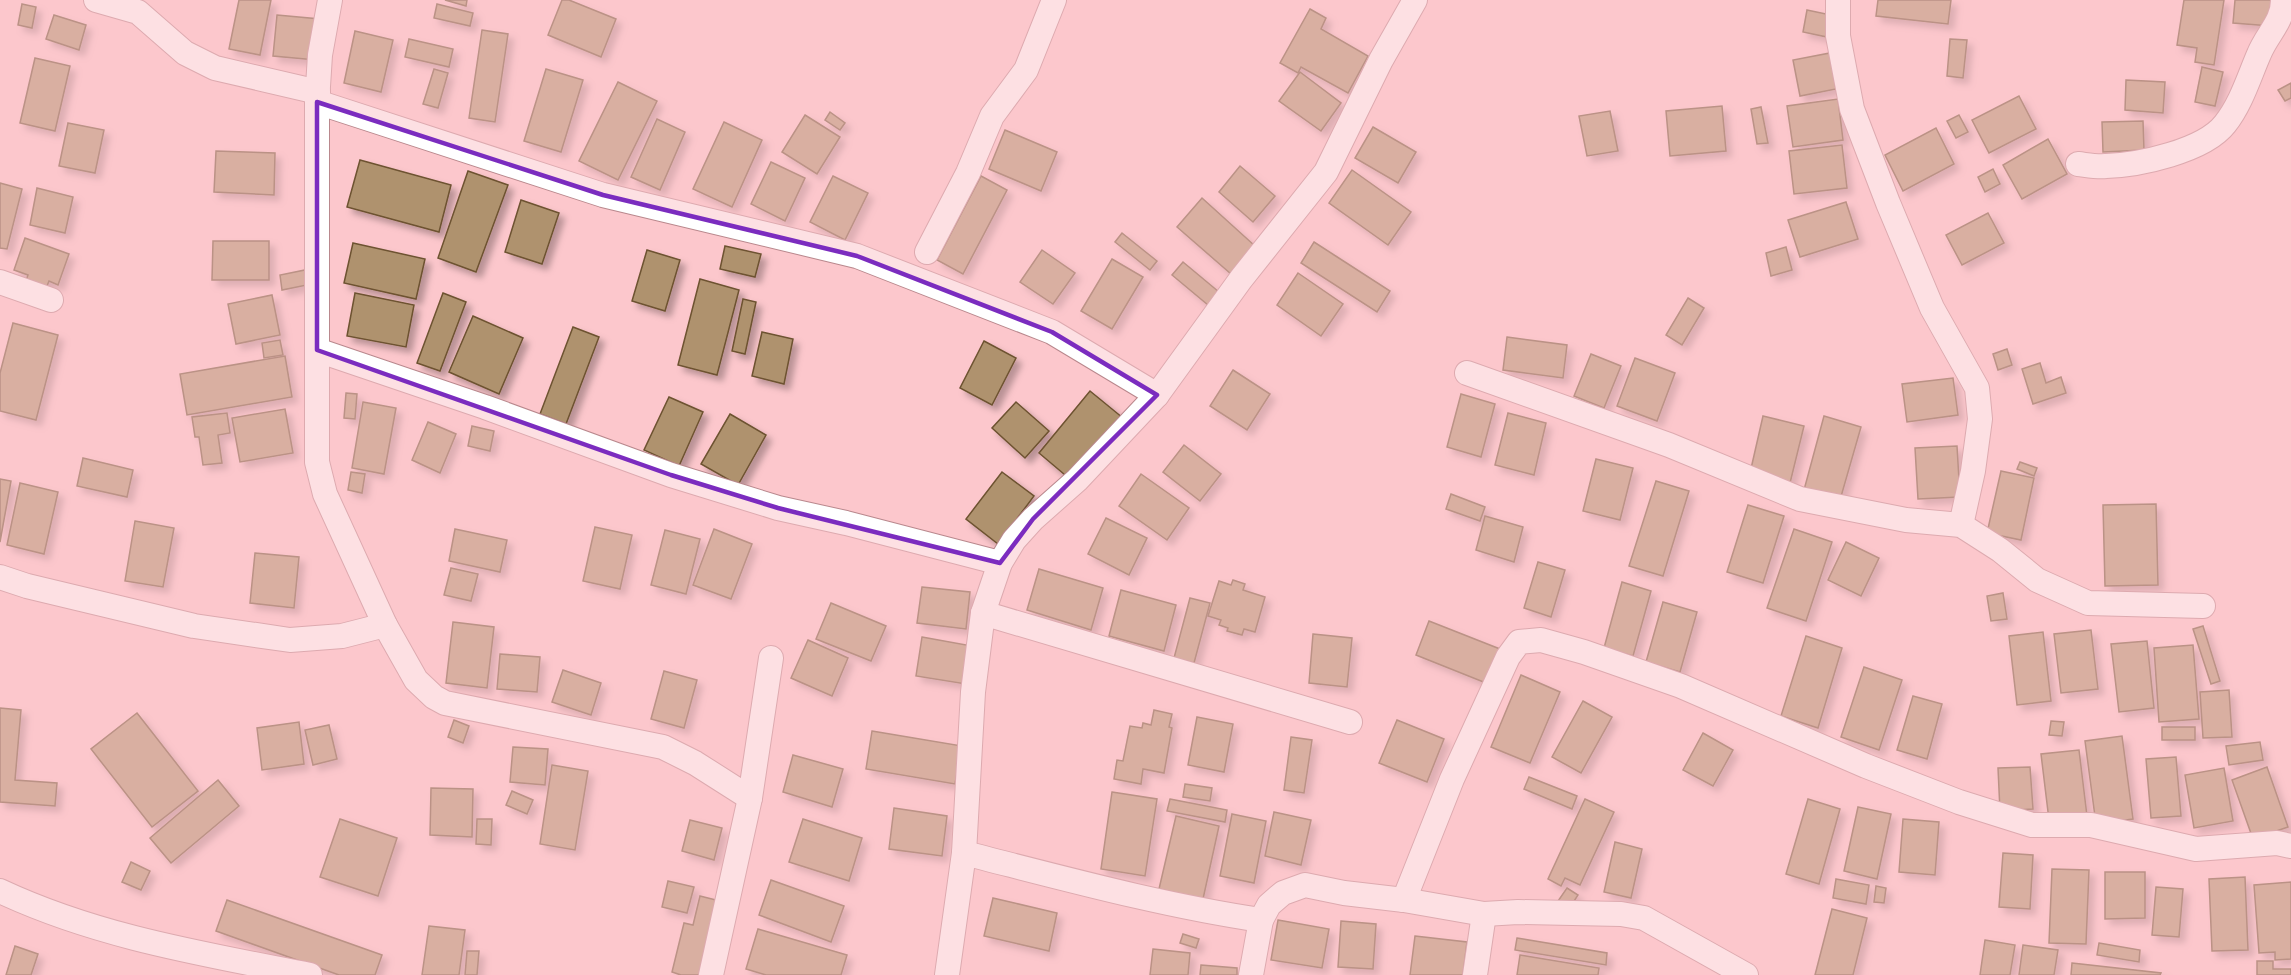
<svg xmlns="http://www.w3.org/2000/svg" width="2291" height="975" font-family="Georgia,serif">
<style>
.building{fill:#af926e;stroke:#6d5230;stroke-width:1.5;filter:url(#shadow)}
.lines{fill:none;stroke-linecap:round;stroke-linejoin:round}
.minor-casing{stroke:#b9888d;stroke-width:26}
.minor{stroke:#fff;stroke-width:24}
.marked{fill:none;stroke:#7b2cbf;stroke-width:4.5;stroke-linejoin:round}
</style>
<defs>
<filter id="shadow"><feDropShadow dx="5.5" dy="5.5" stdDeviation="3" flood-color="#0004"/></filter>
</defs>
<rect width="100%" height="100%" fill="#fcc7cc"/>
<!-- building -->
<g class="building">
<polygon points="239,0 271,0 260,55 229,49"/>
<polygon points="445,0 467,0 466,6"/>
<polygon points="562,0 569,0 616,19 601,57 548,35"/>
<polygon points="1878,0 1951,0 1948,24 1876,16"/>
<polygon points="2184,0 2224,0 2214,65 2195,62 2197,48 2177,45"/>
<polygon points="2235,0 2273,0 2271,26 2233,23"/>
<polygon points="22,4 36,7 32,28 18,25"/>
<polygon points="437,4 473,13 470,26 434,18"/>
<polygon points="1310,9 1326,18 1321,29 1368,56 1348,93 1301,67 1298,73 1280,63"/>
<polygon points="1807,10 1831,15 1827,37 1803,32"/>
<polygon points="54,15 86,25 79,50 46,39"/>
<polygon points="277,15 320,19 316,60 273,56"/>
<polygon points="482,30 508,34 495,122 469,118"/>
<polygon points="355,31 393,40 381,92 344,83"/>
<polygon points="409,39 453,49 449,67 405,57"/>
<polygon points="1950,39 1967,40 1963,78 1947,76"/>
<polygon points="1830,53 1836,89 1800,96 1793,60"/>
<polygon points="35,58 70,66 55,131 20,123"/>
<polygon points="2202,67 2223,72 2215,106 2195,102"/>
<polygon points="434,69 448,73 438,108 423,104"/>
<polygon points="546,69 583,80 561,152 524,141"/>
<polygon points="1300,72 1341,103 1321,131 1279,101"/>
<polygon points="2126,80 2165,82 2163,113 2125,110"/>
<polygon points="618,82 657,101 618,180 579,161"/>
<polygon points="2291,83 2291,98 2285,101 2278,90"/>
<polygon points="2019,96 2036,129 1989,153 1972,120"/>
<polygon points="1838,99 1843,140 1793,147 1787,106"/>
<polygon points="1722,106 1726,151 1670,156 1666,111"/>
<polygon points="1761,107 1768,143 1757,144 1751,109"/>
<polygon points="1610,111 1618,151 1587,156 1579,116"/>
<polygon points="830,112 845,123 840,130 825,120"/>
<polygon points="805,115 840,137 817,174 782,152"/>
<polygon points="1959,115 1968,132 1956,138 1947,121"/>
<polygon points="657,119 685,132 660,190 631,177"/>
<polygon points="2143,121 2144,150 2103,152 2102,122"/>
<polygon points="724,122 762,140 732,207 693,189"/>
<polygon points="68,123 104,130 95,173 59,166"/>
<polygon points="1373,127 1416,152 1398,183 1355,158"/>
<polygon points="1936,128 1954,164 1903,191 1885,155"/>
<polygon points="1005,130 1057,152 1041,191 989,169"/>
<polygon points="2048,139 2067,174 2022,199 2003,165"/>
<polygon points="1842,145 1847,188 1794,194 1789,151"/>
<polygon points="216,151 275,153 274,195 214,192"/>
<polygon points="360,160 451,185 439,232 347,207"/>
<polygon points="771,162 805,178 785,221 751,204"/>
<polygon points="1240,166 1275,196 1253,222 1219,192"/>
<polygon points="1993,169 2000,184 1985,192 1978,177"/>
<polygon points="1352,170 1411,212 1388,245 1329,203"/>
<polygon points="468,171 508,185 476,272 438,258"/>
<polygon points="833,176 868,193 845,240 810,222"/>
<polygon points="981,176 1007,190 963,274 937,260"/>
<polygon points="0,183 22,189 7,249 0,248"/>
<polygon points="37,188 73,197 65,233 30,225"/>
<polygon points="1202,198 1255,246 1231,274 1177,227"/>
<polygon points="521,200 559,213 542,264 505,252"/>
<polygon points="1846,202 1858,239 1800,257 1788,220"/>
<polygon points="1988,213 2004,243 1962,265 1946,235"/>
<polygon points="1122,233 1157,261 1150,270 1115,242"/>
<polygon points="25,238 69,254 58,285 49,281 45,291 25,283 28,275 14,270"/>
<polygon points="213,241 269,241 269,280 212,280"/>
<polygon points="1314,242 1390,291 1377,312 1301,263"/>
<polygon points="353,243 425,259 416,299 344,283"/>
<polygon points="725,246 761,254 755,277 720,269"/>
<polygon points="1786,247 1792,270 1771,276 1766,253"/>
<polygon points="647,250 680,260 665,311 632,301"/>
<polygon points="1042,250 1075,273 1053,304 1020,282"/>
<polygon points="1112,259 1143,277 1112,329 1081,311"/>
<polygon points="1183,262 1219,292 1208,305 1172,275"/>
<polygon points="305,270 307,285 282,290 280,275"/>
<polygon points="1298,273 1343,304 1321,336 1277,305"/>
<polygon points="700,279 739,290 717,375 678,365"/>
<polygon points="355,293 414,305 406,347 347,336"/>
<polygon points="443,293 466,302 440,371 417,363"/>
<polygon points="272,295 280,335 236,344 228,304"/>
<polygon points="1688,298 1704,308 1682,345 1666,335"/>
<polygon points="743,299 756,302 745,354 732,351"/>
<polygon points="473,316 523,338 499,394 449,372"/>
<polygon points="13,323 58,335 36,420 0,411 0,373"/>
<polygon points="573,327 599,337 566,424 540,414"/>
<polygon points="762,332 793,339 784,384 752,376"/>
<polygon points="1507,337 1567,345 1563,378 1503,370"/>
<polygon points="280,340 283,355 264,358 262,343"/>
<polygon points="984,341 1016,358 992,405 960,388"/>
<polygon points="2007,349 2012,365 1998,370 1993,354"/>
<polygon points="1591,354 1621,366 1604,408 1574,396"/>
<polygon points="285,356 292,397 187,415 180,374"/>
<polygon points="1635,358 1675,373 1657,421 1617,406"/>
<polygon points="2040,363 2046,383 2061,377 2066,393 2033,404 2022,369"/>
<polygon points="1233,370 1270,394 1247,430 1210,406"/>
<polygon points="1953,378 1958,415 1907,422 1902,384"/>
<polygon points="1090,391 1123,418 1071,480 1039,453"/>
<polygon points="346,393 357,394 355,419 344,418"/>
<polygon points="1461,394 1495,404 1481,457 1447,447"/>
<polygon points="669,397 703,412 679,466 644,450"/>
<polygon points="363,402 396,408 384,474 352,468"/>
<polygon points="1016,402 1049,431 1025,458 992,428"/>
<polygon points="285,409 293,453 240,462 232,418"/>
<polygon points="227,413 230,433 218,435 222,463 203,465 199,437 195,437 192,417"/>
<polygon points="1508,413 1546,423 1534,475 1495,465"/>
<polygon points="730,414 766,435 738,485 701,464"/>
<polygon points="1763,416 1804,426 1790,483 1750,473"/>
<polygon points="1824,416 1861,427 1840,500 1804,490"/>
<polygon points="428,422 456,434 440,473 412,460"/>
<polygon points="472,426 494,431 490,451 468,446"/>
<polygon points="1184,445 1221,474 1200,501 1163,472"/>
<polygon points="1957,446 1960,497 1918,499 1915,448"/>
<polygon points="83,458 133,470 127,497 77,486"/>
<polygon points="1596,459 1633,468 1620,520 1583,511"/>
<polygon points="2020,462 2037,468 2034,476 2017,469"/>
<polygon points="2001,471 2034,478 2021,540 1987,533"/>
<polygon points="351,472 365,474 362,493 348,490"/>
<polygon points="1002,472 1034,496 998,544 966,519"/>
<polygon points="1141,474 1189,508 1167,540 1119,506"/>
<polygon points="0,479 11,481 0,542"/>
<polygon points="1656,481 1689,491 1663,576 1629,566"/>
<polygon points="20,483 58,492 44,554 7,545"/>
<polygon points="1451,494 1485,507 1480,521 1446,509"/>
<polygon points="2156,504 2158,585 2105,586 2103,505"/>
<polygon points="1748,505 1784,516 1763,583 1727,572"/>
<polygon points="1485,516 1523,527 1514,562 1476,550"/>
<polygon points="1106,518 1147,538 1129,575 1088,554"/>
<polygon points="135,521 174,528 163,587 125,581"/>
<polygon points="595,527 632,535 620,589 583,581"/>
<polygon points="455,529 507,540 500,572 449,561"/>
<polygon points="714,529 752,544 731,599 693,585"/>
<polygon points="1794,529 1832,542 1806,621 1767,608"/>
<polygon points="665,530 700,539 686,594 651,585"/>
<polygon points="1846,542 1879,558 1861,596 1828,580"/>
<polygon points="255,553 299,557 294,608 250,603"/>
<polygon points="1538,562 1565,570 1551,617 1524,608"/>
<polygon points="451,568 478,574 471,601 444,595"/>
<polygon points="1039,569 1103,588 1091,630 1027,610"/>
<polygon points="1233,580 1245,584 1243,590 1265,597 1255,632 1244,629 1242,635 1227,631 1228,628 1219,625 1221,620 1208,616 1219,581 1231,585"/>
<polygon points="1622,582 1651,591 1633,656 1604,648"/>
<polygon points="922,587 970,592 966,629 917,623"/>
<polygon points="1121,590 1176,605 1164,651 1109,636"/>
<polygon points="2003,593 2007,619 1991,621 1987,596"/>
<polygon points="1190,598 1210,603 1194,663 1174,658"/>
<polygon points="1663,602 1697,612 1680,672 1646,662"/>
<polygon points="831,603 886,626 871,661 816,639"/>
<polygon points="1429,621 1500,649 1486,683 1416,655"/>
<polygon points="453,622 494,627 487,688 446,683"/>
<polygon points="2203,626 2220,681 2211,684 2193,629"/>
<polygon points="2091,630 2098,689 2061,693 2054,634"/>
<polygon points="2043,632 2051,701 2017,705 2009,636"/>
<polygon points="1313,634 1352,638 1347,687 1309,683"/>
<polygon points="1806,636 1842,648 1818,728 1781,716"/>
<polygon points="922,637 972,646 966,684 916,676"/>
<polygon points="808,640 848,658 832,696 791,678"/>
<polygon points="2147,641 2154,708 2119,712 2111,644"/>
<polygon points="2193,645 2199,719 2159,722 2154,648"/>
<polygon points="500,654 540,657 537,692 497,689"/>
<polygon points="1864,667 1902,680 1879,750 1841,737"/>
<polygon points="563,670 601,683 591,715 552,702"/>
<polygon points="664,671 697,680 684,728 651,719"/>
<polygon points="1521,675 1560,692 1530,763 1491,747"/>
<polygon points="2229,690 2232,737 2203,738 2200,692"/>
<polygon points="1913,696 1942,704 1927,759 1897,750"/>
<polygon points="1583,701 1612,717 1581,773 1552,757"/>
<polygon points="0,708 21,710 15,780 57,783 55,806 0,802"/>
<polygon points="1154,710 1172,714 1169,727 1172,728 1164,773 1143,769 1141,784 1114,779 1117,760 1123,761 1130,726 1142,728 1143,723 1151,725"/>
<polygon points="137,713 198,791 152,827 91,749"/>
<polygon points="1197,717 1233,724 1224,772 1188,765"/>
<polygon points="454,720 469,726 463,743 448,737"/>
<polygon points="1397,720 1444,739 1427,782 1379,763"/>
<polygon points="2051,721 2064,722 2062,736 2049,735"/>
<polygon points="299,722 304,764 262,770 257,728"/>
<polygon points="329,725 337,759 313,765 305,730"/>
<rect x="2162" y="727" width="33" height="13"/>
<polygon points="872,731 962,746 955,784 866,769"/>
<polygon points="1703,733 1733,750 1713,786 1683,770"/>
<polygon points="2122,736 2133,819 2096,824 2085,741"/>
<polygon points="1291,737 1312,740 1304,793 1284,790"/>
<polygon points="2260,742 2263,760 2229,765 2226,746"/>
<polygon points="513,747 548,749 545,785 510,782"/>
<polygon points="2079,750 2087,816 2049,820 2041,754"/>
<polygon points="793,755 843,769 832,807 783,792"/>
<polygon points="2176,757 2181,816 2151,818 2146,759"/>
<polygon points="552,765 588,771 575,850 540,844"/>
<polygon points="2030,767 2033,809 2000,811 1998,768"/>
<polygon points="2267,767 2288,827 2253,839 2232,780"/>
<polygon points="2224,768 2233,821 2194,828 2185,775"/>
<polygon points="1529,777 1577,796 1572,809 1524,789"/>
<polygon points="218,780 239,806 171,863 150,838"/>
<polygon points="1185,784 1212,788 1210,801 1183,797"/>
<polygon points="431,788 473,789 472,837 430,835"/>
<polygon points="512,791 533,800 527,814 506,805"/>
<polygon points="1112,792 1157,799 1145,876 1101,869"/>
<polygon points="1170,799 1227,810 1225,822 1167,811"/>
<polygon points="1585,799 1614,812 1580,885 1565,878 1561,886 1548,879"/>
<polygon points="1808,799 1840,809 1819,884 1786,874"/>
<polygon points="1858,807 1891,814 1877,879 1844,871"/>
<polygon points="894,808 947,816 942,856 889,849"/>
<polygon points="1274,812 1311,820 1301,865 1265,856"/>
<polygon points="1232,814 1266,821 1254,883 1220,876"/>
<polygon points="1176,816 1219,826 1203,899 1159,889"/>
<polygon points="340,819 397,838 378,896 320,877"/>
<polygon points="477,819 492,819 491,845 476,844"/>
<polygon points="803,819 862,838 849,881 789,862"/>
<polygon points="1903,819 1939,822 1935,875 1899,872"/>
<polygon points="690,820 722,828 714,860 682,851"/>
<polygon points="1615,842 1642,849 1631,898 1604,892"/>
<polygon points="2003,853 2033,855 2030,909 1999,907"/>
<polygon points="131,862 150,871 141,890 122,882"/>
<polygon points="2052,869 2089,870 2086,944 2049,943"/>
<polygon points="2105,872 2145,872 2145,918 2105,919"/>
<polygon points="2245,877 2248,950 2212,951 2209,879"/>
<polygon points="1836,879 1869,885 1866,904 1833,898"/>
<polygon points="771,880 844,906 831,942 759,915"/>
<polygon points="668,881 694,887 687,913 662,907"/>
<polygon points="2291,882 2291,959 2275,960 2275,952 2259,953 2254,885"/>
<polygon points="1876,886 1886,888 1884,903 1874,902"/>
<polygon points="2156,887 2183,889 2179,937 2152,935"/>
<polygon points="1567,888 1578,895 1569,909 1558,901"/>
<polygon points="700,896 724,902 706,975 681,975 672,972 684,923 693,925"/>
<polygon points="993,898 1057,913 1049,951 984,936"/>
<polygon points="227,900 382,955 375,975 339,975 216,931"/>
<polygon points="1832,909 1867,918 1853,975 1815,975"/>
<polygon points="1278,920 1329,929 1322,968 1271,960"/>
<polygon points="1341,921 1376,924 1373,969 1338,967"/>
<polygon points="429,926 465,930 459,975 422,975"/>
<polygon points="758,929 847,955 841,975 766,975 746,969"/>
<polygon points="1183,934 1199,939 1196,948 1180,943"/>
<polygon points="1415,936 1467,942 1463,975 1410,975"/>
<polygon points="1517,938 1607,953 1606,965 1515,950"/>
<polygon points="1985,940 2015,945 2010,975 1980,975"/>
<polygon points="2099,943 2140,950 2139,962 2097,955"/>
<polygon points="2023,945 2058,950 2054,975 2019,975"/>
<polygon points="15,946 38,954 31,975 6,975"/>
<polygon points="1153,949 1190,953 1188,975 1150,975"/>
<polygon points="467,951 479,951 477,975 465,975"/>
<polygon points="1520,955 1599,968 1598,975 1517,975"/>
<polygon points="2257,961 2273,961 2273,969 2291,969 2291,975 2257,975"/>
<polygon points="2072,963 2161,973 2160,975 2071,975"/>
<polygon points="1201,965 1237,968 1237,975 1200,975"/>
</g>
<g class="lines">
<!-- minor casing -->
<g class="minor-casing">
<g id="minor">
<polyline points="96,0 138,12 185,53 215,68 318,92"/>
<polyline points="330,0 320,55 317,102 317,462 325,494 385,625 416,680 434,697 445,703 663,747 695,763 750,798"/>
<polyline points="1838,0 1838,36 1852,109 1888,203 1932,308 1977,388 1980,419 1973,471 1961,525"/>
<polyline points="317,102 603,195 857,256 1052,332 1157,395"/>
<path d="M2078,164C2087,165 2097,167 2106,166C2139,165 2204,151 2225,124C2241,104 2249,77 2259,54C2267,34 2283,22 2283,0"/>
<polyline points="927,252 968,173 992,116 1026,70 1054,0"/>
<polyline points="0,282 51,300"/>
<polyline points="317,350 485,407 671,475 778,508 846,523 1000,563"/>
<polyline points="1467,373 1669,445 1800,499 1906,520 1961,525 2000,550 2037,580 2088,603 2203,606"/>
<polyline points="0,577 27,586 194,626 290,640 342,636 385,625"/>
<polyline points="983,613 1350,722"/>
<path d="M964,853C1063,878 1160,905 1261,920L1269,905L1283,893L1305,885L1344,893L1404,900L1484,914L1518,912L1621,914L1644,918L1746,975"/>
<path d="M0,891C98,937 204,954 310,975"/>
<polyline points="1404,900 1452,779 1508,657 1519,642 1541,640 1584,652 1681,686 1866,766 1959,802 2032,825 2091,825 2196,849 2277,843 2291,846"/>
<polyline points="711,975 750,798 771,658"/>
<polyline points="947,975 964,853 973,692 983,613 1000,563 1014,540 1033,519 1077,480 1157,395 1241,279 1326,172 1381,60 1415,0"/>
<polyline points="1251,975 1261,920"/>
<polyline points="1475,975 1484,914"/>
</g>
</g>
<!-- minor -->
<use href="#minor" class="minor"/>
</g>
<!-- marked area -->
<path d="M0 0H2291V975H0ZM317,102L603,195L857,256L1052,332L1157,395L1033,519L1000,563L778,508L671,475L317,350Z" fill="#fcc7cc" fill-opacity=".55" fill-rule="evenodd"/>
<path class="marked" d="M317,102L603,195L857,256L1052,332L1157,395L1033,519L1000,563L778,508L671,475L317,350Z"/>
</svg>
